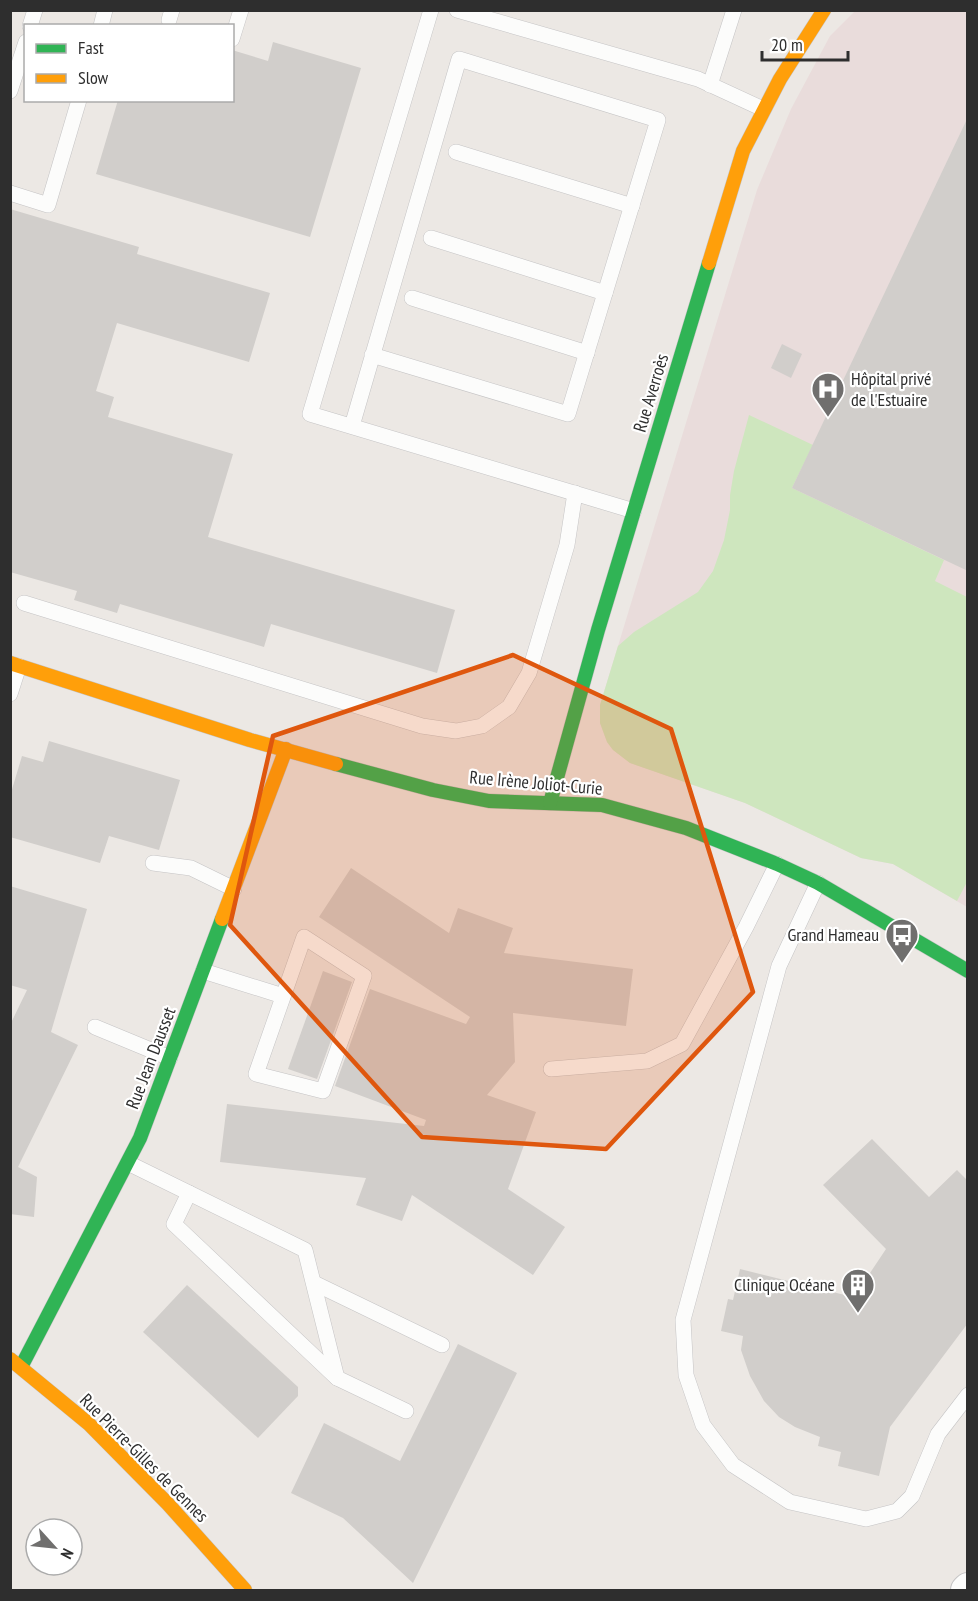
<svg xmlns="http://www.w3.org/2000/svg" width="978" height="1601" font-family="'PT Sans Narrow',sans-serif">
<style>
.medical{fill:#e9dcdb}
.green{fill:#cee6be}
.building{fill:#d1cecb}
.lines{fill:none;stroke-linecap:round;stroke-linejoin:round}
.lane-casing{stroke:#c5c4c5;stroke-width:16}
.street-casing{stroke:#c5c4c5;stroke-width:32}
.fast-casing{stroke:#c5c4c5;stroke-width:15}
.slow-casing{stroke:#c5c4c5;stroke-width:15}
.lane{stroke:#fcfcfb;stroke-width:15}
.street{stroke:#fcfcfb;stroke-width:30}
.fast{stroke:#30b455;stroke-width:14}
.slow{stroke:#ff9f0a;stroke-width:14}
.marked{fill:#df570e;fill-opacity:0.2;stroke:#df570e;stroke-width:4.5;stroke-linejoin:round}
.labels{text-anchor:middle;stroke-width:4.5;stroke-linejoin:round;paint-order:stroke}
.poi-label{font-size:18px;fill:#2e2e2e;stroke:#fff;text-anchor:end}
.street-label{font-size:18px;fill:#2e2e2e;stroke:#fff}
</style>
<rect width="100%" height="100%" fill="#ece8e4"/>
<!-- medical -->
<polygon class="medical" points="855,11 967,11 967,907 893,864 861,858 745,803 630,763 613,750 607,742 600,723 600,705 757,190 791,109 830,36"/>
<!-- green -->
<polygon class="green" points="749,415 813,445 792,488 944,560 935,581 967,597 968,880 957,901 893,864 861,858 745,803 630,763 613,750 607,742 600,723 600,705 618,646 634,632 698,592 713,571 724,540 730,510 730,495 734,471"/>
<!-- building -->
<g class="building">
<polygon points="273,42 361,68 310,237 96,174 118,100 232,100 232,50 268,61"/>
<polygon points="968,117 968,571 792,488"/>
<polygon points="10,209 139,247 137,254 270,293 249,362 117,323 96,391 114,397 108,417 233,454 208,537 455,610 437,673 271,624 264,647 120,604 117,613 74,600 77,591 10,572"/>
<polygon points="782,344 802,354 791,378 771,368"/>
<polygon points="49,741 180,780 159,850 109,836 100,863 10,837 10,796 22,756 43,762"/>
<polygon points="351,868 449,933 458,908 513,928 504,953 633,969 626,1026 513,1013 515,1062 487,1095 536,1112 508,1189 565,1227 533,1275 412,1195 402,1221 356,1205 366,1178 220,1162 227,1104 424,1126 426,1120 335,1086 370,989 466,1024 470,1017 319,917"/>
<polygon points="10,886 87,909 51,1032 78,1045 18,1167 37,1177 34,1217 10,1214 10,1025 27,990 10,985"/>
<polygon points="323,971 352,982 317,1079 288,1069"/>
<polygon points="872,1139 929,1197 957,1170 968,1181 968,1323 890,1427 879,1476 838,1466 841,1452 818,1446 820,1437 795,1427 779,1417 764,1401 750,1376 741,1350 743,1336 721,1331 728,1299 733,1300 740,1269 857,1298 870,1273 886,1249 823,1185"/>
<polygon points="187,1285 298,1387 298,1396 258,1438 143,1332"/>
<polygon points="458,1344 517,1373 413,1583 343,1518 291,1493 324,1423 400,1461"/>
</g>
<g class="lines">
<!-- lane casing -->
<g class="lane-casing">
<g id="lane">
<polyline points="431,10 310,414 634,511"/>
<polyline points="457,10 698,79 763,109"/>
<polyline points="169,20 172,10"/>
<polyline points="30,26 35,10"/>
<polyline points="101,26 105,10"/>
<polyline points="232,39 241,10"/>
<polyline points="710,85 734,10"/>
<polyline points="10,91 26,42"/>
<polyline points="456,152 632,206"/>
<polyline points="10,193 48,205 79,100"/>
<polyline points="431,238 605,293"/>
<polyline points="412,298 587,353"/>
<polyline points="352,426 459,59 658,120 568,414 372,355"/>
<polyline points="24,603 422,726 456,731 482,726 509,707 529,673 567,545 575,493"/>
<polyline points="10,694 19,666"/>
<polyline points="153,863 191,868 234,889"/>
<polyline points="818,883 779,966 683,1320 686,1375 703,1425 733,1465 790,1502 866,1519 897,1511 912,1496 938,1434 968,1395"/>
<polygon points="304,937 364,976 323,1091 256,1074"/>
<polyline points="203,971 283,996"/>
<polyline points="95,1027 170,1058"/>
<polyline points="551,1069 647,1061 682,1044 746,927 777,864"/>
<polyline points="128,1163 305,1250 337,1378"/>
<polyline points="189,1193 174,1224 337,1378 406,1411"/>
<polyline points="314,1283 442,1345"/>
</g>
</g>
<!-- street casing -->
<g class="street-casing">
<polyline id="street" points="966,1590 968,1588"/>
</g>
<!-- fast casing -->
<g class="fast-casing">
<g id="fast">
<polyline points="336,764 433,790 489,801 602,805 686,828 777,864 818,883 968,971"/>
<polyline points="550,803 598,630 709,263"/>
<polyline points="21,1367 140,1138 222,919"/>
</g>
</g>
<!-- slow casing -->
<g class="slow-casing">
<g id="slow">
<polyline points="709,263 743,151 780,79 824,10"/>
<polyline points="10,663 250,740 336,764"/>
<polyline points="222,919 286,749"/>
<polyline points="10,1359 89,1424 168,1504 245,1590"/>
</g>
</g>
<!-- lane -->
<use href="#lane" class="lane"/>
<!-- street -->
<use href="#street" class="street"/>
<!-- fast -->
<use href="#fast" class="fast"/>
<!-- slow -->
<use href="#slow" class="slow"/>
</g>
<!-- marked area -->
<path class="marked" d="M513,655L671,729L753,992L606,1149L422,1137L230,925L273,736Z"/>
<!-- icons -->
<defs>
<g id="hospital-pin" transform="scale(1.725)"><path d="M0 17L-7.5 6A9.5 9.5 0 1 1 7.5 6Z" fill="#706f6e" stroke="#fff"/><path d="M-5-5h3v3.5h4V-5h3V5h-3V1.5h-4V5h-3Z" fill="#fff"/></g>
<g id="bus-pin" transform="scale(1.725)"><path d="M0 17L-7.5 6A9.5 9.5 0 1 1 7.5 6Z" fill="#706f6e" stroke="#fff"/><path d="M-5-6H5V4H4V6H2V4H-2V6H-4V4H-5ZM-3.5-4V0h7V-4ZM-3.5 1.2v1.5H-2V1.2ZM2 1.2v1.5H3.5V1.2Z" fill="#fff"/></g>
<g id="building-pin" transform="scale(1.725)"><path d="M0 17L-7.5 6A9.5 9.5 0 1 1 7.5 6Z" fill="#706f6e" stroke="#fff"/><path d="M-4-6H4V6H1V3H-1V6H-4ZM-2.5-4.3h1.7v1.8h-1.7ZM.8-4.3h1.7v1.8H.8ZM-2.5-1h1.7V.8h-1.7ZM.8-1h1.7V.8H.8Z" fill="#fff"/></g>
</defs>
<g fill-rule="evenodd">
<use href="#hospital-pin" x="828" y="389"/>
<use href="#bus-pin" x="902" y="935"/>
<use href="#building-pin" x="858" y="1285"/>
</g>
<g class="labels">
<!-- poi labels -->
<g class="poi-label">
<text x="851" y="385" text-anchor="start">Hôpital privé<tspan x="851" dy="21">de l'Estuaire</tspan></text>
<text x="879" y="941">Grand Hameau</text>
<text x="835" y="1291">Clinique Océane</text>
</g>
<!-- street labels -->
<g class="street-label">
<text transform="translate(651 393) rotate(-73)" y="6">Rue Averroès</text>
<text transform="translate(536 783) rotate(5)" y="6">Rue Irène Joliot-Curie</text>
<text transform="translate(151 1058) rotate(-69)" y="6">Rue Jean Dausset</text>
<text transform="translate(144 1458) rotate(45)" y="6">Rue Pierre-Gilles de Gennes</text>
</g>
</g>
<!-- border -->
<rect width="978" height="1601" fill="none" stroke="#2e2e2e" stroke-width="24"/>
<!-- legend -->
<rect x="24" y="24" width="210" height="78" fill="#ffffff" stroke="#ababab" stroke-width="1.5"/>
<rect x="36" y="44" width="30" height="9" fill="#30b455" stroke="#ababab" stroke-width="1.5"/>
<text x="78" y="54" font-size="18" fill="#2e2e2e">Fast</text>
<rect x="36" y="74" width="30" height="9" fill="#ff9f0a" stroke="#ababab" stroke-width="1.5"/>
<text x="78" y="84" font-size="18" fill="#2e2e2e">Slow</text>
<!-- north arrow -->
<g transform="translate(54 1547) rotate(117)"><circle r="28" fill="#ffffff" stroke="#ababab" stroke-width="1.5"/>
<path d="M0-4.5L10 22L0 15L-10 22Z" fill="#706f6e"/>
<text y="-9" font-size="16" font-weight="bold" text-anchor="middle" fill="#2e2e2e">N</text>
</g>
<!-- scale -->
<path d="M762 51v9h86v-9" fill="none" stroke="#2e2e2e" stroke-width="3"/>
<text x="771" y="51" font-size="18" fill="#2e2e2e" stroke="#ffffff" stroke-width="4.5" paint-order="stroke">20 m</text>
</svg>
